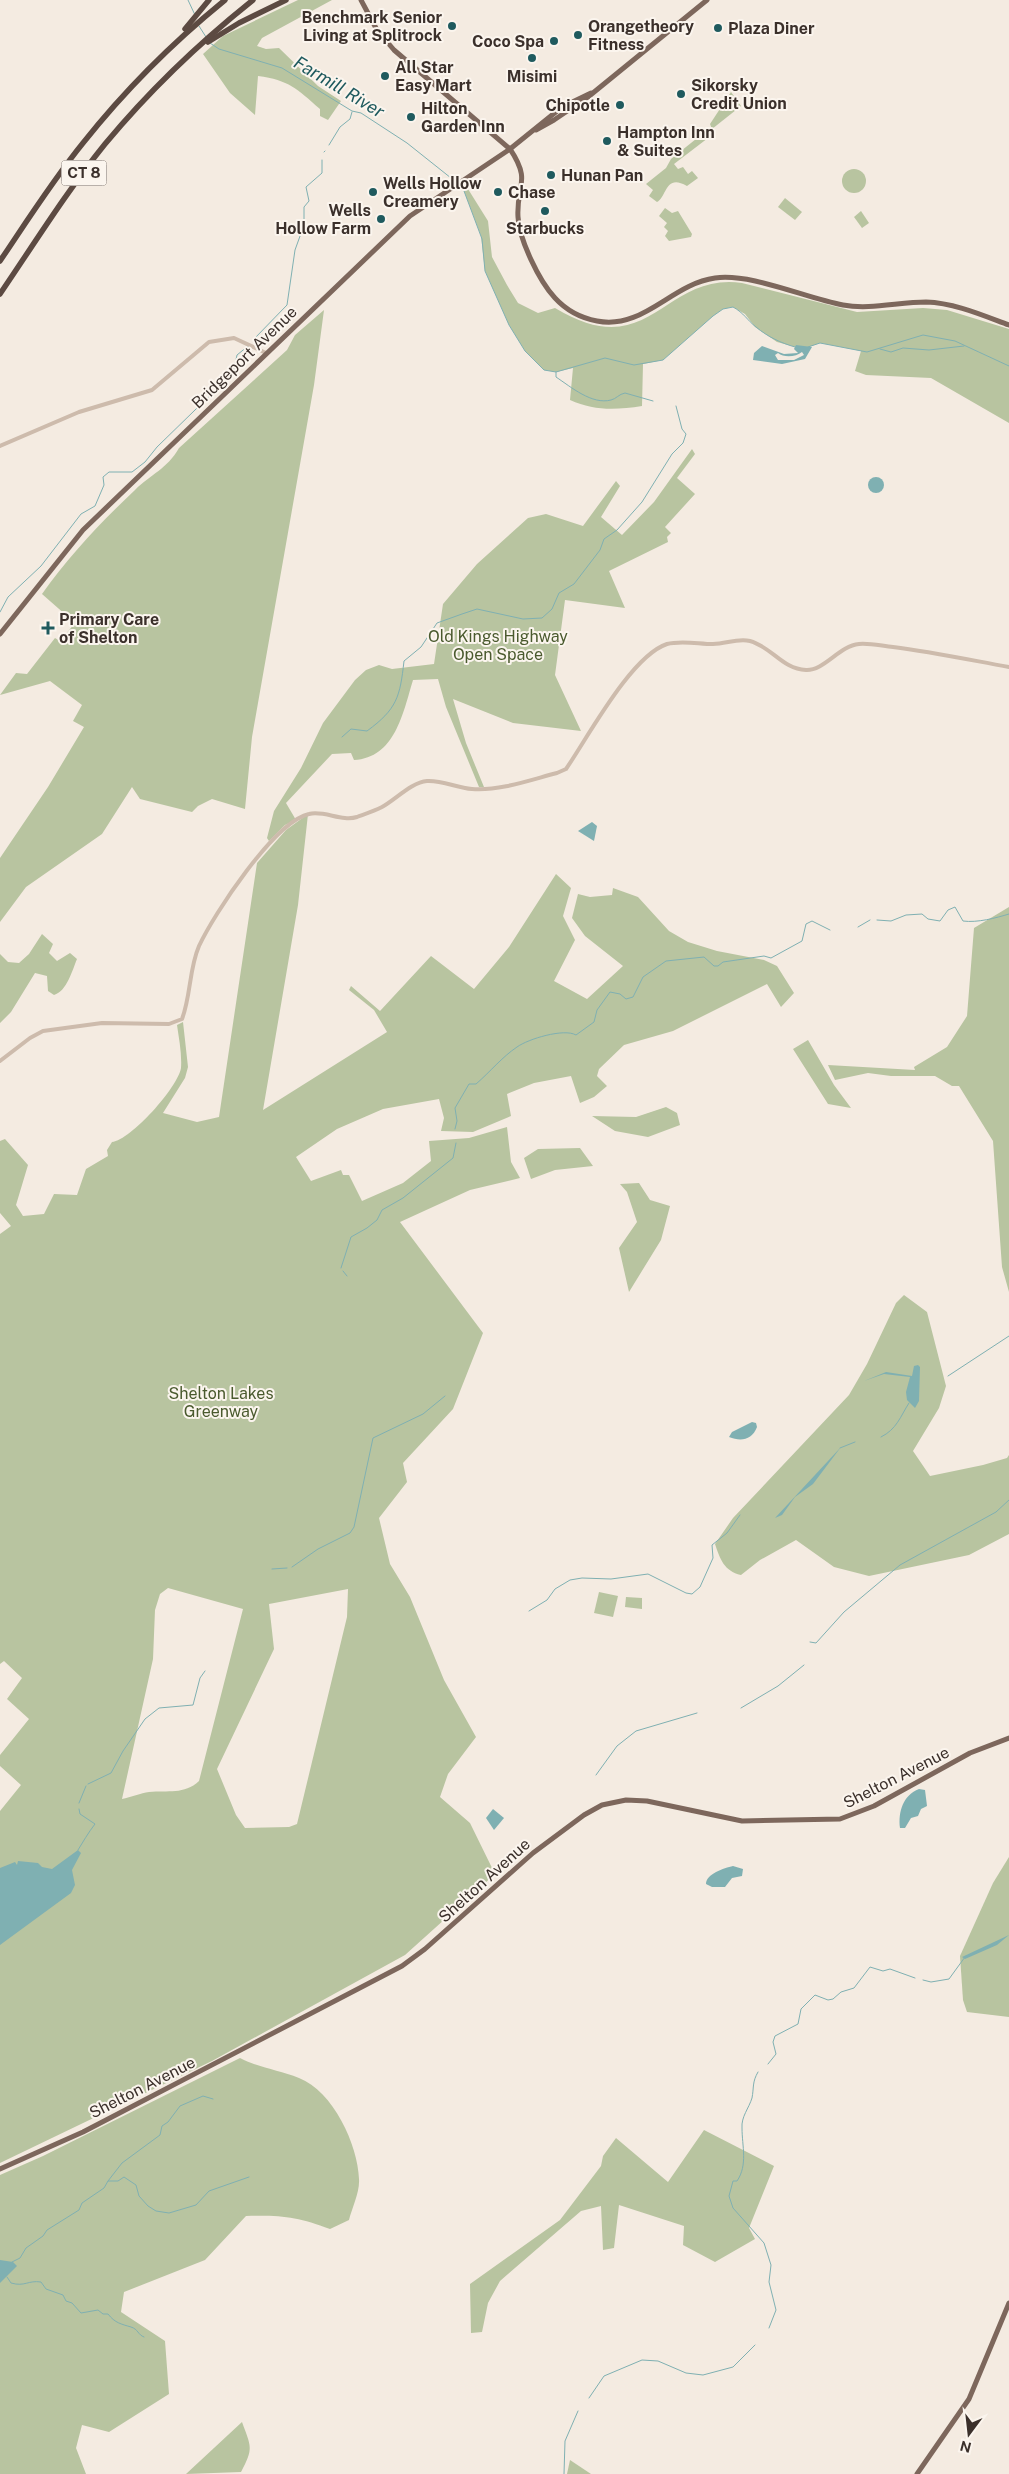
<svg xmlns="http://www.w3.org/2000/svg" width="1009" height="2474" font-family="'Public Sans',sans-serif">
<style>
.green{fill:#b8c4a0;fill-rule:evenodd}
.water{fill:#7fb0b2;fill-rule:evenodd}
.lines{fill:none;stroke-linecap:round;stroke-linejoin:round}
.stream{stroke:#7fb0b2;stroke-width:1}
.minor{stroke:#cdbbac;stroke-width:4}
.major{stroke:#7d675c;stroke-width:5}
.highway{stroke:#5c4a42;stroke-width:5.5}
.poi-dot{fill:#1f5a5e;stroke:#fbf5ee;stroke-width:2}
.labels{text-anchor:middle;stroke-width:4;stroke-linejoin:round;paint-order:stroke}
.shield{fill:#fbf5ee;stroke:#756b66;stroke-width:1}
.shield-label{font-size:15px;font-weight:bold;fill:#3b302b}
.poi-label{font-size:16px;font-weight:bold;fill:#3b302b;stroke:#fbf5ee;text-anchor:start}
.street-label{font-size:16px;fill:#3b302b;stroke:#fbf5ee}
.park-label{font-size:16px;fill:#4a5a2e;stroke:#fbf5ee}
.water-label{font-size:18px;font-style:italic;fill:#1f5a5e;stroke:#fbf5ee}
</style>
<rect width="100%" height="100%" fill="#f4ebe1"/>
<!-- green -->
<g class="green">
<path d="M298,0H332L262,38L257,46L266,49L279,48L318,86L341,101L328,120L320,116V109C297,89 289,80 258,76L255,115L230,93L203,54L223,36Z"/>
<polygon points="731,92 741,106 712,129 710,124"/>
<path d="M706,131L708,138L674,164L678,169L683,167L688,174L692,171L698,178L687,186C665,173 667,197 657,202L649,196L653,190L646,184L666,168L671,159Z"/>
<circle cx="854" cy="181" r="12"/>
<path d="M468,189L488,221L492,257L507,285L518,303L538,313L555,308C651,366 662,272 742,283L857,312L923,308L947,310L1009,329V423L931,378L866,375L855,371L861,351L820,343L803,349L777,342L755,327L745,314L733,307L723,309L713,316L663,360L643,364L642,406C616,410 594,411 570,400L573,368L556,372L544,370L525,351L509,325L485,271L481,236L464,191Z"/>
<polygon points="785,198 802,212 795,220 778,207"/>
<polygon points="665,208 672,213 678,211 692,234 691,237 669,241 665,236 668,231 664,227 667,223 659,216"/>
<polygon points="861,211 869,223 862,228 854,217"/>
<path d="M324,310L314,385L252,737L245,809L212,799L198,806L192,812L140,799L132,787L102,834L26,887L0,922V858L48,787L84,727L73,721L82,705L50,681L0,695L16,673L27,674L55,638L60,641L75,623L42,594C69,556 101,522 135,490C151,474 167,469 179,448L287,350L295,335Z"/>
<path d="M692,449L695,454L677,478L695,494L665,527L671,533L667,537L668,542L609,571L625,608L565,600L555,675L581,731L513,723L453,699L466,743L484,787H479L446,707L438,679L413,680C403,713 395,758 354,760L351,753L332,754L286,803L296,820L285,825L269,841L267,838L274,811L301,768L323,723L355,680L366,670L379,665L392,669L434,664L443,604L477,564L528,518L546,514L583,526L616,481L620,486L601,517L622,535L654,502Z"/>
<path d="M308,814L298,905L263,1110L387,1032L374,1010L349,990L351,986L380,1011L431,956L474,989L509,947L556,874L571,888L563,916L575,940L554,981L587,999L623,966L585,936L572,918L578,894L590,897L612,895L613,888L638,897L669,931L688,942L717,951L764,960L777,966L794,993L781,1007L767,984L673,1031L624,1045L599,1069L597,1076L607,1086L594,1097L580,1103L571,1076L534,1083L507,1094L511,1116L473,1132L441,1131L444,1118L439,1099L383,1109L337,1129L296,1157L311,1181L341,1170L343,1175H349L362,1201L403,1183L431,1161L429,1141L469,1138L507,1127L511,1162L520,1178L470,1190L400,1222L483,1333L453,1409L403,1463L407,1482L379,1518L390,1564L410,1597L444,1680L476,1737L448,1774L440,1797L470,1823L495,1874L405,1955L212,2061L0,2163V1811L21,1785L0,1766V1755L29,1719L7,1699L22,1678L4,1661L0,1664V1234L11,1226L0,1213V1141L5,1139L28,1165L16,1205L23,1216L44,1214L54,1194L77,1195L86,1169L108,1156L107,1150L112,1142C131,1140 178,1087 181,1068C182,1054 179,1039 177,1025L183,1022L188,1067L185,1078L163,1113L197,1122L219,1117L257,863L286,830ZM168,1588L243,1609L199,1781C184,1795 168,1790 149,1792C141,1793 131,1797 122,1799L153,1659L155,1610L160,1594ZM348,1589L347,1617L297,1824L289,1827L245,1828L236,1815L217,1769L274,1649L269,1604Z"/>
<polygon points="1009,907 1009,1292 1002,1267 993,1141 959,1086 952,1086 935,1076 891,1076 868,1073 835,1080 828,1065 915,1070 914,1067 947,1047 967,1016 974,928"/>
<path d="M42,934L53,944L49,953L57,961L70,953L77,959C72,971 67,991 54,995L48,991L47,976L35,973L11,1012L0,1023V954L8,962L19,963L29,954Z"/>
<polygon points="808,1040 834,1085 851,1108 828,1104 793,1049"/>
<polygon points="666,1107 677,1113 680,1125 648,1137 615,1131 592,1116 636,1117"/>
<polygon points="580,1148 593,1166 555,1170 531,1179 524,1158 538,1149"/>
<polygon points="639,1183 650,1200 670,1206 661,1240 629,1292 619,1248 637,1222 627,1192 620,1184"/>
<path d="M904,1295L927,1312L946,1386L939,1408L913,1451L930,1476L983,1465L1007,1458L1009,1455V1534L969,1555L869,1576L834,1567L796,1540L760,1560L741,1575C724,1571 720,1559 715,1544L733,1518L849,1395L867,1364L896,1303Z"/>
<polygon points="599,1592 618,1596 613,1617 594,1613"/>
<polygon points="626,1597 642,1598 642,1609 625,1607"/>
<polygon points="1009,1857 1009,2017 967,2012 963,2000 960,1956 993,1883"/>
<path d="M240,2058C259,2068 279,2070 299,2078C333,2091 358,2145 359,2179C360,2192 352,2208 349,2220L330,2229C298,2217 281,2215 246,2216L205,2260L124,2292L121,2312L165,2341L169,2394L109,2432L82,2425L76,2448L86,2474H0V2175L43,2156Z"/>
<polygon points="704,2130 774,2166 749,2228 755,2239 715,2262 683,2245 684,2226 619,2205 614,2248 603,2250 601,2206 581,2211 500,2281 488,2303 482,2332 471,2333 470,2284 560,2220 601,2166 603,2156 616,2138 668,2182"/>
<path d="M242,2422C251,2447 254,2448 241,2472L186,2474Z"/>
<polygon points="570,2460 591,2474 567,2474"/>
</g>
<!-- water -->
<g class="water">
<path d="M796,345L812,347L805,359L782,364L753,360L754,353L762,346L784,354L798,353L794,349ZM802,352L804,355L794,360H778L775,355L778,353C784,358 796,357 802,352Z"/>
<circle cx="876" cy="485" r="8"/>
<polygon points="592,822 597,826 594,841 578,831"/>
<polygon points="918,1365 920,1367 919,1401 915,1408 907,1400 906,1392 910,1377 884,1374 864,1381 886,1372 912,1376 914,1366"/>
<path d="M752,1422L756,1423L757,1427C752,1440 741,1442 729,1437L732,1432Z"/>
<polygon points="841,1447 813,1484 795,1497 782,1515 775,1518"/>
<path d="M919,1789L925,1790L927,1806L921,1809L918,1816L911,1818L905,1828H900C898,1812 903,1795 919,1789Z"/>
<polygon points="493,1809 504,1818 494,1830 486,1818"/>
<polygon points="78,1850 81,1853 72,1870 75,1885 71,1893 0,1945 0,1868 15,1862 17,1865 18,1861 38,1863 42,1867 52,1869"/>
<path d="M733,1866L743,1869L742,1876L732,1878L725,1887H712L706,1884C706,1874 724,1868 733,1866Z"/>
<polygon points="1009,1935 997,1945 965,1959 962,1957"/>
<polygon points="0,2260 13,2262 17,2266 0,2283"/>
</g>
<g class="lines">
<!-- stream -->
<g class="stream">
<polyline points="188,0 195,15"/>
<polyline points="199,26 206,37"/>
<polyline points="210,43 219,49 282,68 352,111 361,113 407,143 456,182"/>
<polyline points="329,145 340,127 350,119 352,112"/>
<polyline points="324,152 325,151"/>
<path d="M458,185L464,191L482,239L485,271L509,325L525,351L544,370L556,372L605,358L634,365L663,360L713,316L723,309L733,307C744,313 747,320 756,327C768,337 781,343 795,347"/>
<polyline points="254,339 287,305 295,250 304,225 304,207 309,201 306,187 322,173 322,160"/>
<polyline points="808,347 820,343 867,352 923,335 955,341 1009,366"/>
<polyline points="880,349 891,352 903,348 929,350 964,346"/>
<path d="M556,372V377C571,387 592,405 611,400C616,399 619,394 625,393L653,401"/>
<polyline points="0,612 8,597 41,566 81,514 95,506 104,485 103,477 109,472 132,472 145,462 157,447 233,373 237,355 248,346"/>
<path d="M342,737L351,729L367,731C397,709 400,697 404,661L421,647L437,623L462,614L477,609L523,619L542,618L552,609L559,593L574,584L600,550L604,539L617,530L642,502L672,454L683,443L686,434L682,429L676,406"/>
<path d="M877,920L891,921L906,915L922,914L928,919L940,921L948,910L955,907L963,921C977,923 996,918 1009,914"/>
<polyline points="858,927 870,920"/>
<path d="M455,1129L457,1121L455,1108L469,1084H476C490,1072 502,1057 517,1047C528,1039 564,1028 576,1035L594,1022L597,1010L610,992L620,994L626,999L633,997L643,977L666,961L704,957L714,966H718L723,962L764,956L771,958L802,941L806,924L812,921L830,930"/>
<polyline points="341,1268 351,1237 367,1228 377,1220 382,1210 403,1198 453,1158 456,1143"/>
<polyline points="343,1271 347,1276"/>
<polyline points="948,1376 1009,1336"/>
<path d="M881,1437C897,1429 900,1417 909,1403"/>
<polyline points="840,1448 855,1442"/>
<polyline points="292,1567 318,1549 350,1533 354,1527 373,1438 423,1414 445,1396"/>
<polyline points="272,1569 287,1568"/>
<polyline points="529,1611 547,1600 555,1589 570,1580 582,1578 611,1579 648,1574 686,1593 692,1594 700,1587 713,1558 712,1545 727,1533 740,1515"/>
<polyline points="810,1642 816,1643 844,1612 900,1565 996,1512 1009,1500"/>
<polyline points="741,1708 778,1686 804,1665"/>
<polyline points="596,1775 617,1746 636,1731 697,1713"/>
<polyline points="88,1784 111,1773 123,1751 145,1719 159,1708 193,1705 200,1678 205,1671"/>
<polyline points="79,1803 86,1786"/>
<path d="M78,1850C83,1842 88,1833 95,1824L80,1814L79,1809"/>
<polyline points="923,1980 931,1982 949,1979 965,1957"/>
<polyline points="768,2064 776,2054 773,2042 775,2036 798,2024 801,2009 815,1995 828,2000 833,1999 841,1992 854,1988 870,1967 883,1971 890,1969 915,1978"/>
<path d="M758,2072C752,2082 754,2088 752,2098C749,2108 741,2117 742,2128C742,2146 748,2165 737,2181H733L729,2196L733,2208L764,2243L771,2265L769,2282L776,2310L769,2328"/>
<polyline points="108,2181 122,2163 160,2135 162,2126 168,2122 180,2106 203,2096 213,2099"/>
<polyline points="12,2262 20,2258 26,2248 43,2236 47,2230 79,2210 82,2203 104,2188 108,2181 118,2181 124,2177 136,2185 139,2196 148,2206 156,2211 169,2213 196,2205 209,2191 249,2177"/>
<path d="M7,2277L11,2283C25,2287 28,2280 41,2282L46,2289L63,2295L66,2301L72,2303L81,2313L98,2310L103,2314H108C115,2323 121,2324 131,2327C138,2329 138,2335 144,2337"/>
<polyline points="589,2398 604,2376 642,2360 658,2361 686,2373 703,2375 733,2367 755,2345"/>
<polyline points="564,2474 565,2441 578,2411"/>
</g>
<!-- minor -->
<g class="minor">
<polyline points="0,446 79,412 152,390 209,342 234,338 266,353"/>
<path d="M0,1061L30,1038L43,1031L102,1023L169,1024L182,1019C191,995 189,969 199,946C214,914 274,822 309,814C324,810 342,822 357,817C365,814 374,811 382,807C395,800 412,782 427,781C442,780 457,788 472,789C500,791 530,780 557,773L566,769C588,737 631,656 667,644C681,640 699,644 713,644C726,644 737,638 750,641C772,647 782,669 806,670C824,671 839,646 859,644C870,643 882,646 893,647C932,652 970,660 1009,667"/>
</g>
<!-- major -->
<g class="major">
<path d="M361,0L377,30L394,50L510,149C532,182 516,185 518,217C519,239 539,281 555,298C566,310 581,318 597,321C644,330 671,284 715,278C752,273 805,298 843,305C870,310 899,302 926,302C955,303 982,315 1009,325"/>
<polyline points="536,130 554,120 588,97 707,0"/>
<polyline points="0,634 83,530 410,216 510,149 562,107 591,93"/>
<polyline points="0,2169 83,2132 402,1966 425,1949 533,1853 584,1815 602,1805 626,1800 647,1801 742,1821 840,1819 874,1806 970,1753 1009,1738"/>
<polyline points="917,2474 969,2399 1009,2303"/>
</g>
<!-- highway -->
<g class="highway">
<polyline points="185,29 209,0"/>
<polyline points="208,42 239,23 286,0"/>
<path d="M0,261C27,221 53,180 83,143C125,90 172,43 225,0"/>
<path d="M0,294C34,244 67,191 105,144C149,91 199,43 253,0"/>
</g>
</g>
<!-- markers -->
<g class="poi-dot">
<circle cx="452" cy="26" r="5"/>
<circle cx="718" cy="28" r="5"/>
<circle cx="578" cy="35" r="5"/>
<circle cx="554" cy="41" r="5"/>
<circle cx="532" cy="58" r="5"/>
<circle cx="385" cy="76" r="5"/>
<circle cx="681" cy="94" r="5"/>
<circle cx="620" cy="105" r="5"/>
<circle cx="411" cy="117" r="5"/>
<circle cx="607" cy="141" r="5"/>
<circle cx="551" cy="175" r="5"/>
<circle cx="373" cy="192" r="5"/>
<circle cx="498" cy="192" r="5"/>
<circle cx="545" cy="211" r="5"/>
<circle cx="381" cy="219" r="5"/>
<path d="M45.5 620.5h5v5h5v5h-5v5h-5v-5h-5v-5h5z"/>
</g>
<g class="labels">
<!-- shield labels -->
<rect class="shield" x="61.5" y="160.5" width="45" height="25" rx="4"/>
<g class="shield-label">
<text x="84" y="178">CT 8</text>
</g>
<!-- poi labels -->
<g class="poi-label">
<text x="442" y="23" text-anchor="end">Benchmark Senior<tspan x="442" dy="18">Living at Splitrock</tspan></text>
<text x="588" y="32">Orangetheory<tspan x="588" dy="18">Fitness</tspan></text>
<text x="728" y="34">Plaza Diner</text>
<text x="544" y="47" text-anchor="end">Coco Spa</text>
<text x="395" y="73">All Star<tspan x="395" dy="18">Easy Mart</tspan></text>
<text x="532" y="82" text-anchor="middle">Misimi</text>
<text x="691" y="91">Sikorsky<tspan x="691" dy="18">Credit Union</tspan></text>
<text x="610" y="111" text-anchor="end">Chipotle</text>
<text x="421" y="114">Hilton<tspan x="421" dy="18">Garden Inn</tspan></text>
<text x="617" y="138">Hampton Inn<tspan x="617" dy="18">&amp; Suites</tspan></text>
<text x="561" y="181">Hunan Pan</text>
<text x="383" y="189">Wells Hollow<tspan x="383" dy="18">Creamery</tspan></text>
<text x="508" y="198">Chase</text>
<text x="371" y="216" text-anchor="end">Wells<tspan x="371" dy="18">Hollow Farm</tspan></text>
<text x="545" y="234" text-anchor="middle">Starbucks</text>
<text x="59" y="625">Primary Care<tspan x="59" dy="18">of Shelton</tspan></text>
</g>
<!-- street labels -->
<g class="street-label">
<text transform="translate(244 357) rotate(-44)" y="6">Bridgeport Avenue</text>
<text transform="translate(896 1777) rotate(-27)" y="6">Shelton Avenue</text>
<text transform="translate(484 1880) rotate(-42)" y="6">Shelton Avenue</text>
<text transform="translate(142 2087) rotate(-27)" y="6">Shelton Avenue</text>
</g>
<!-- park labels -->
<g class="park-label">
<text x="498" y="642">Old Kings Highway<tspan x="498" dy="18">Open Space</tspan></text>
<text x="221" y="1399">Shelton Lakes<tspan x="221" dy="18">Greenway</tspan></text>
</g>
<!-- water labels -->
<g class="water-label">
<text transform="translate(339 87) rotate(31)" y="6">Farmill River</text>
</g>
</g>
<!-- north arrow -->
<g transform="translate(969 2434) rotate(195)" stroke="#fbf5ee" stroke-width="4" paint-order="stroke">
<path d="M0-4L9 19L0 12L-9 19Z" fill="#3b302b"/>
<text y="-8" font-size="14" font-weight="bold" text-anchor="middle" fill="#3b302b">N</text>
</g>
</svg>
